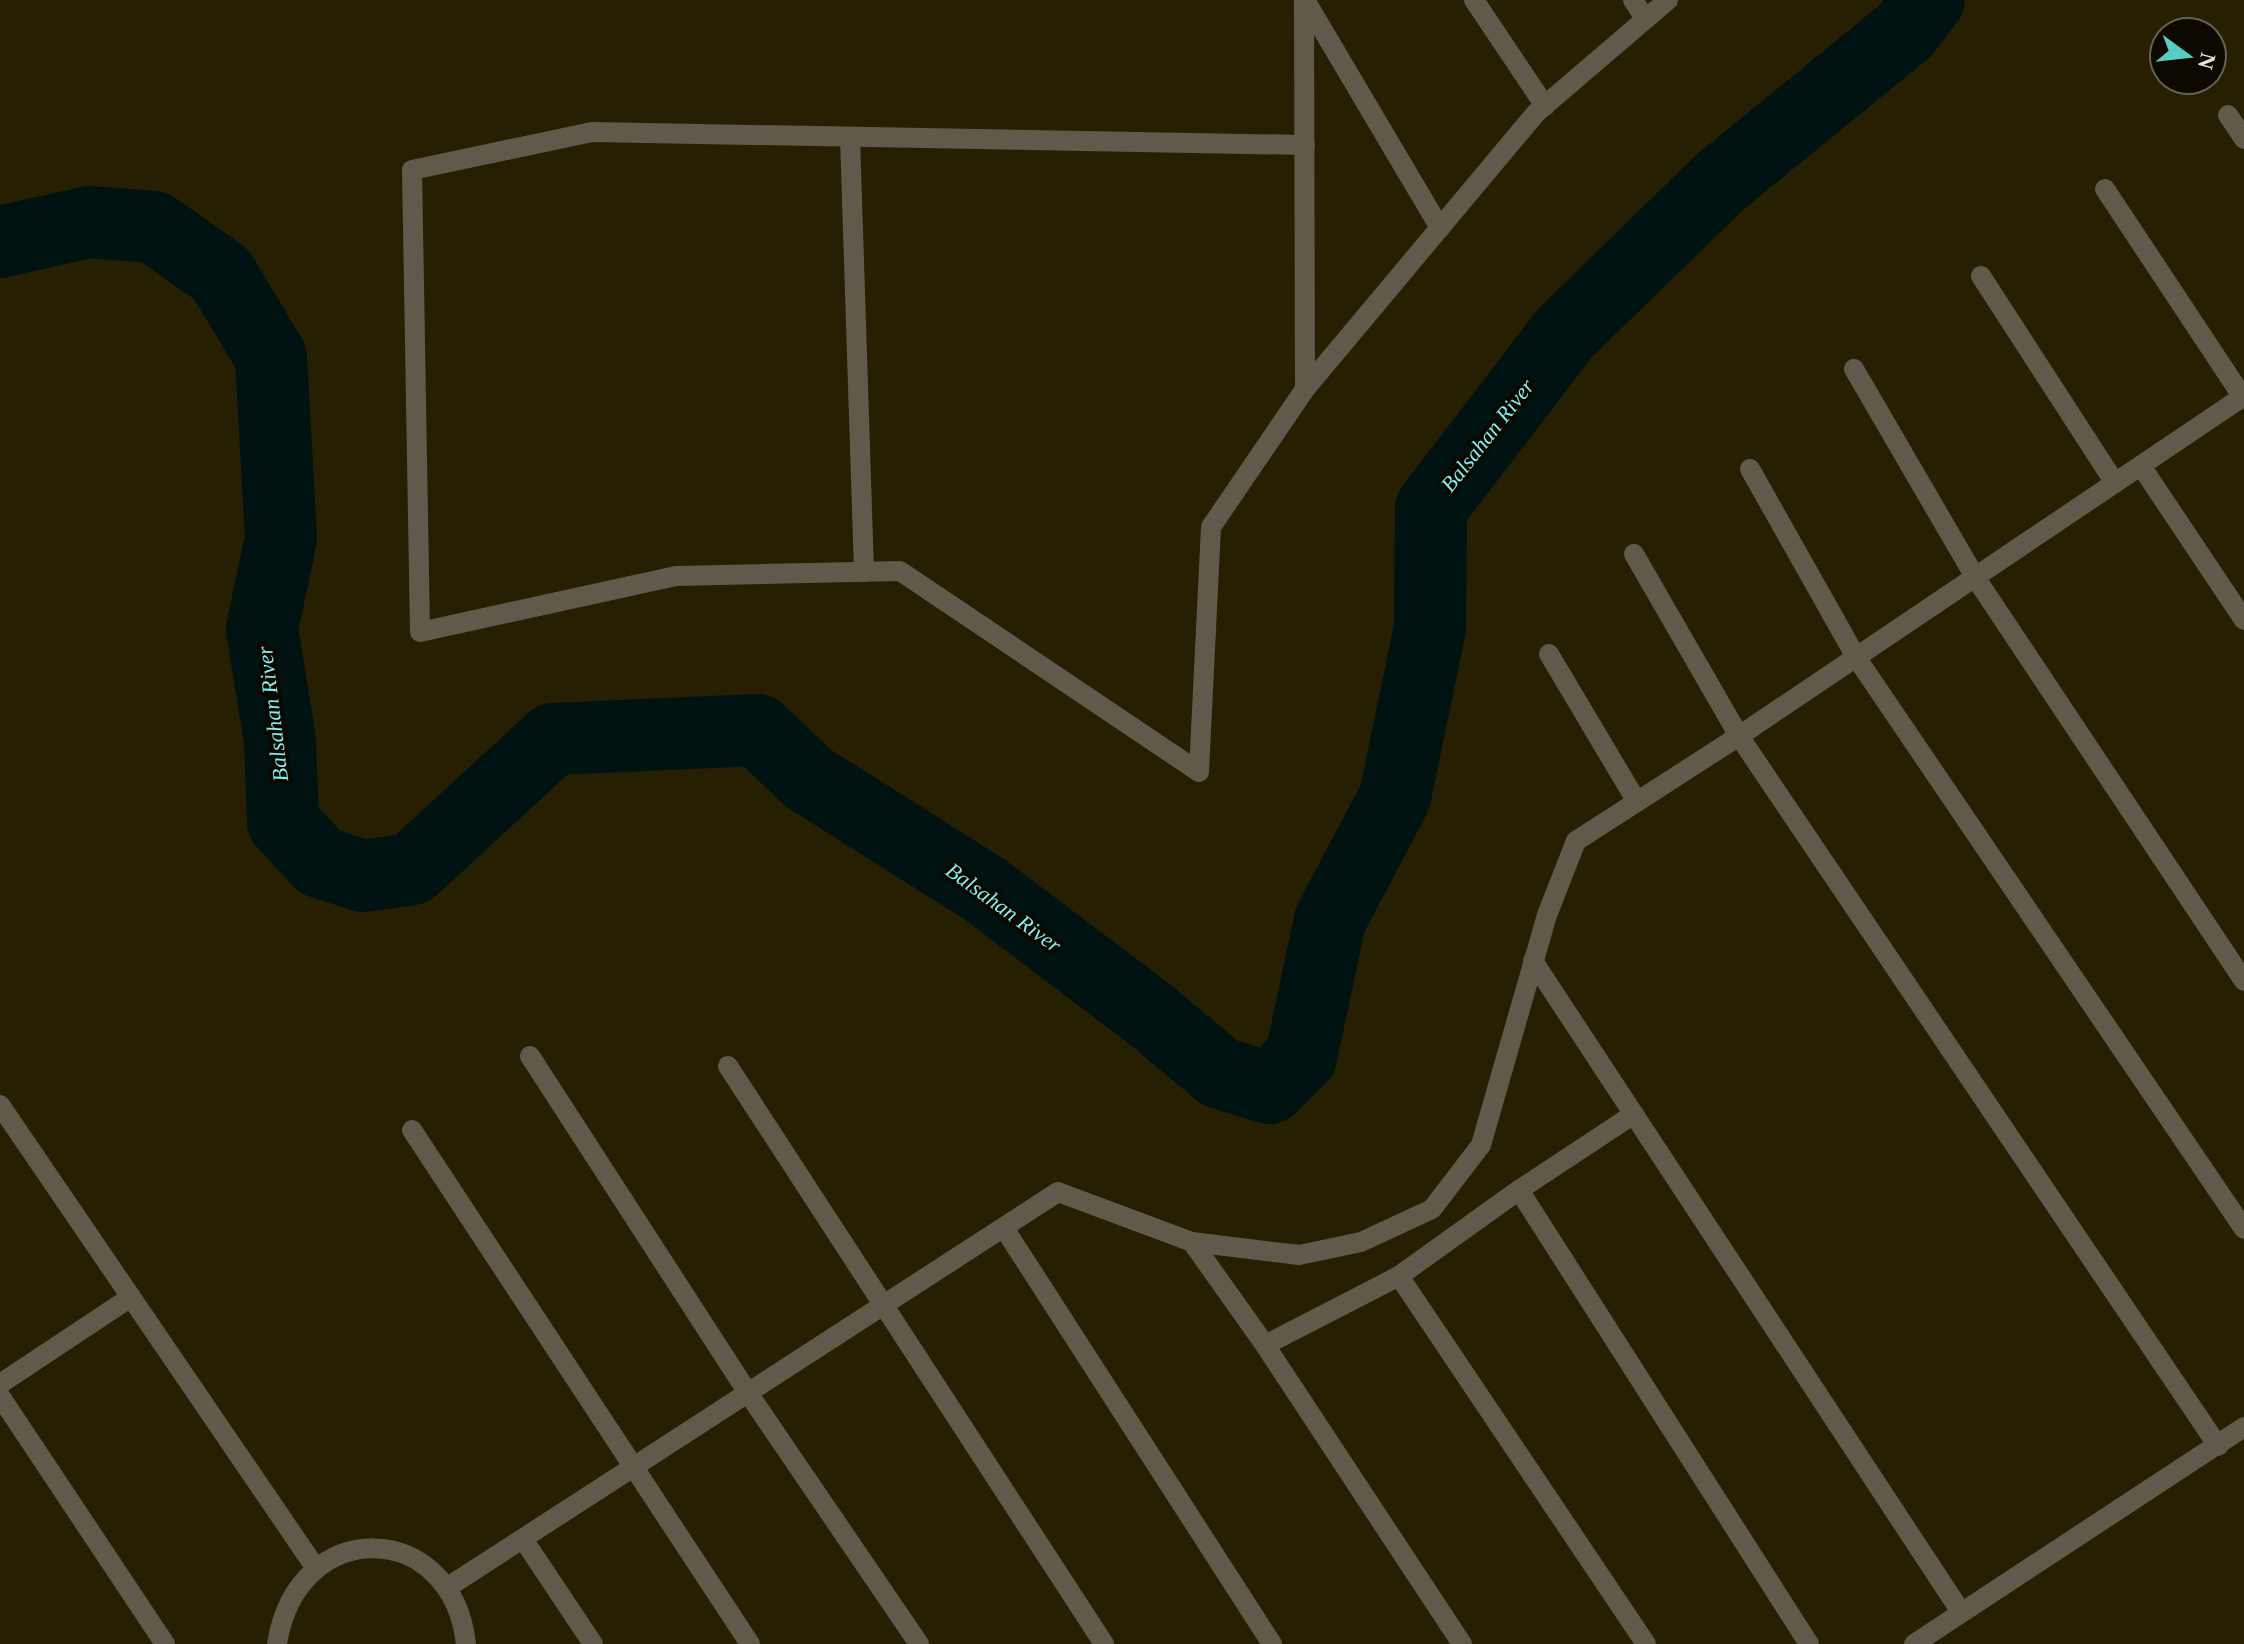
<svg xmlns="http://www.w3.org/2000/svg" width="2244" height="1644" font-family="'Times New Roman',serif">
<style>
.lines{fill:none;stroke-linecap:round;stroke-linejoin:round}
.river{stroke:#011212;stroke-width:72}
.minor{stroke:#5f5a4c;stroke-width:20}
.labels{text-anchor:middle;stroke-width:8;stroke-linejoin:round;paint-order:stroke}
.water-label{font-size:22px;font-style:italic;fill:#87eced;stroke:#0d0901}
</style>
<rect width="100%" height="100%" fill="#271f01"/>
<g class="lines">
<!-- river -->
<polyline class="river" points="0,242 89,222 154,227 221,274 271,357 281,538 262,629 280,740 283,822 320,862 363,876 412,869 553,739 758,730 808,778 984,889 1147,1012 1220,1073 1270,1088 1301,1057 1330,920 1395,797 1430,628 1431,508 1565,333 1720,182 1905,31 1929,0"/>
<!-- minor -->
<g class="minor">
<polyline points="1304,0 1305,389"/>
<polyline points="1305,0 1440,228"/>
<polyline points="1474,0 1545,106"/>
<polyline points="1633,0 1644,17"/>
<polyline points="2228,115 2244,139"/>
<polyline points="850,137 864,572"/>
<polyline points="1305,145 592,132 412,170 420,632 676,576 900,571 1199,772 1211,527 1305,389 1536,113 1668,0"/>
<polyline points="2105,189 2244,399"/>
<polyline points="1981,276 2115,483"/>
<polyline points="1854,369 1975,577 2244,981"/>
<polyline points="2141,466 2244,620"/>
<polyline points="1750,469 1856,657 2244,1229"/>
<polyline points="1634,554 1739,736 2218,1446"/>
<polyline points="1549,654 1637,802"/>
<polyline points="1533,961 1961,1612"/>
<polyline points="530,1056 748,1393 919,1644"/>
<polyline points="728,1066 1104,1644"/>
<polyline points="0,1105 315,1567"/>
<polyline points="412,1130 750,1644"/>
<polyline points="1519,1190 1809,1644"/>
<polyline points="1004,1228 1272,1644"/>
<polyline points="1192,1242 1265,1345 1462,1644"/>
<polyline points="1399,1276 1646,1644"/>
<polyline points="1265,1345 1399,1276 1519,1190 1634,1114"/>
<polyline points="0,1384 131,1297"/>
<polyline points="0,1396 165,1644"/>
<polyline points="523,1539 593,1644"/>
<polyline points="448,1587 1058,1192 1192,1242 1299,1255 1361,1242 1432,1209 1481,1145 1547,915 1576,841 1739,736 2244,396"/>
<path d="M277,1644C297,1515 452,1518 466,1644"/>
<polyline points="1914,1644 2244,1427"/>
</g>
</g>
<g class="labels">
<!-- water labels -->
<g class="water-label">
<text transform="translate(1487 435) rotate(-52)" y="8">Balsahan River</text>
<text transform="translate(272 714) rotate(-97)" y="8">Balsahan River</text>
<text transform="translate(1004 907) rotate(36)" y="8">Balsahan River</text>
</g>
</g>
<!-- north arrow -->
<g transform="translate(2188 56) rotate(105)"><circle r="38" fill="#0d0901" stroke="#656155" stroke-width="2"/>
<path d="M0-6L14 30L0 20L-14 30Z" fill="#56cec3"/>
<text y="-12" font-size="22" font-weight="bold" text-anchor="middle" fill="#eae5d3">N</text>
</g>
</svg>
